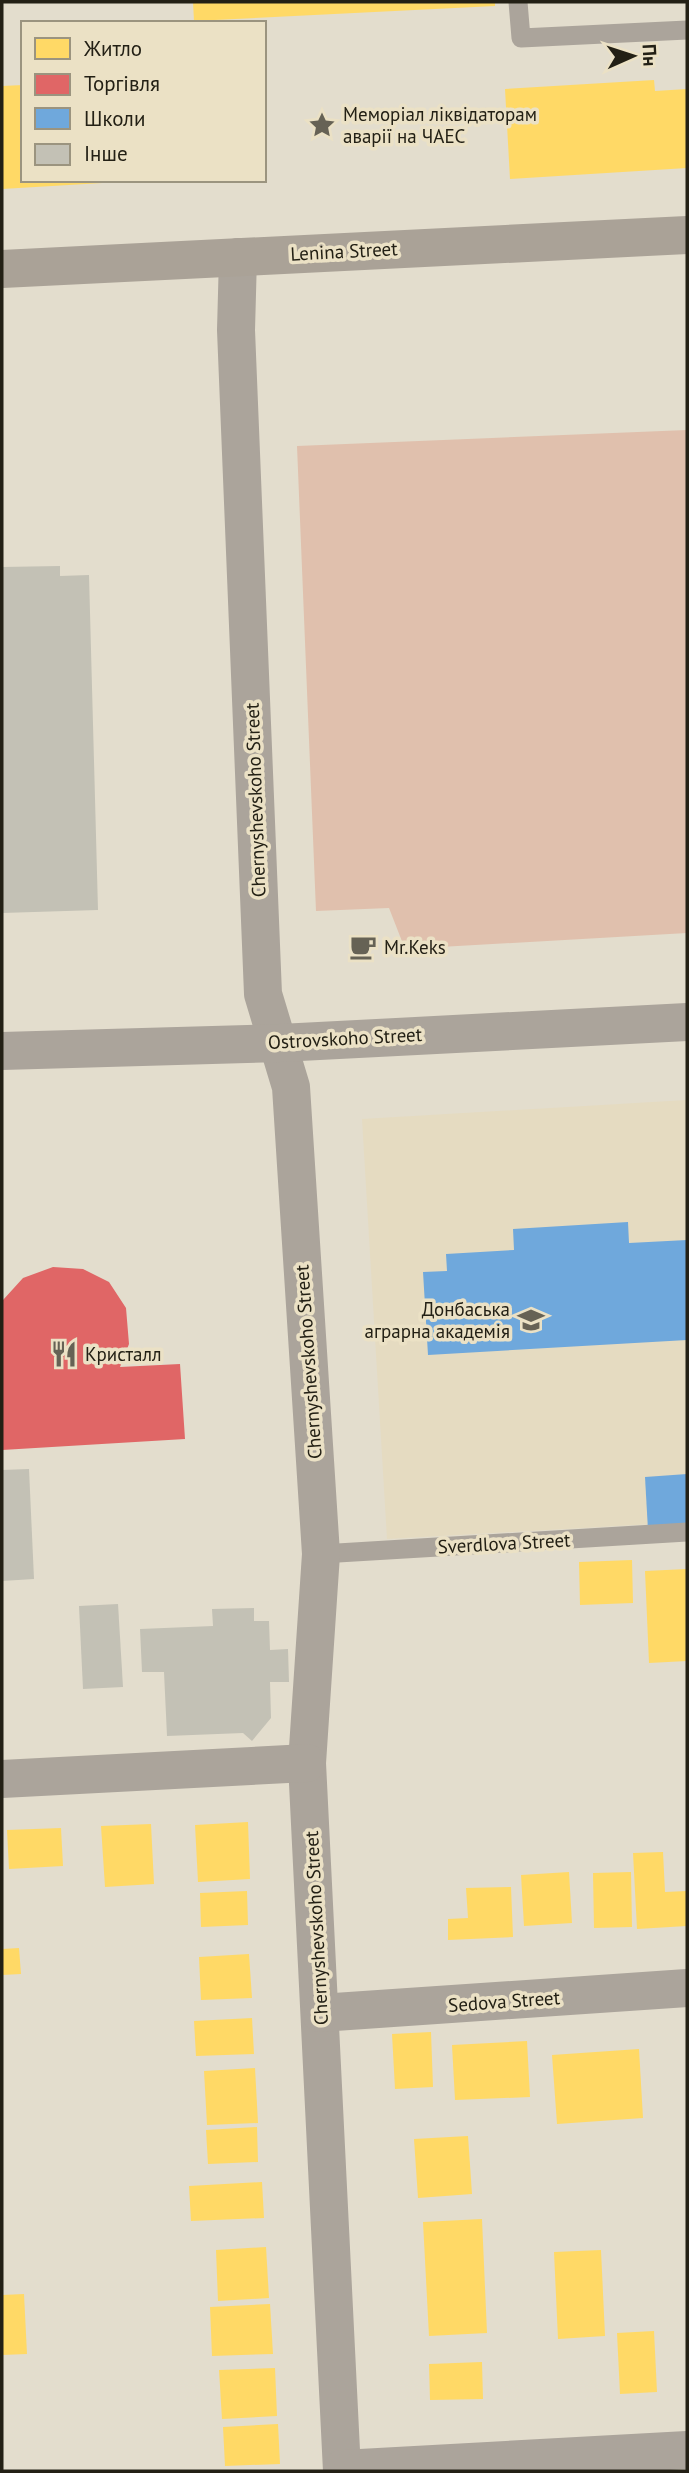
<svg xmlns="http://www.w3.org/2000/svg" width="689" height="2473" font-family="'PT Sans',sans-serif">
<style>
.built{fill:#e5dbc1}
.green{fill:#e0c0ad}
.homes{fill:#ffd966}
.shops{fill:#e06666}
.schools{fill:#6fa8dc}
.building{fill:#c3c1b5}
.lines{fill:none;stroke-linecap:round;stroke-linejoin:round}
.service{stroke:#aba49b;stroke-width:19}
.minor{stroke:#aba49b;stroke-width:38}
.tertiary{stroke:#aba49b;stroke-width:38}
.secondary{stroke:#aaa297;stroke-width:38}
.labels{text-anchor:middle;stroke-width:7;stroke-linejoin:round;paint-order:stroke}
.poi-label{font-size:19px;fill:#232015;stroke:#ebe1c5;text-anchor:start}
.street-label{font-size:19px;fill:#232015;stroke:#ebe1c5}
</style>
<rect width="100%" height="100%" fill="#e3ddcd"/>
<!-- built -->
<polygon class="built" points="687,1100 687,1522 387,1539 362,1119"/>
<!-- green -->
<polygon class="green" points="687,430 687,933 405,949 389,908 316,911 297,446"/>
<!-- homes -->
<g class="homes">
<polygon points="193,2 495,2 495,6 194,21"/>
<polygon points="654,80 655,91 687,89 687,168 510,179 505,89"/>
<polygon points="23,85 23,180 119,182 2,189 2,86"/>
<polygon points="632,1560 633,1603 580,1605 579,1562"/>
<polygon points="687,1569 687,1661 649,1663 645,1571"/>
<polygon points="248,1822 250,1879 198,1882 195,1825"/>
<polygon points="151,1824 154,1884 105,1887 101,1826"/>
<polygon points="61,1828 63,1866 9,1869 7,1830"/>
<polygon points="663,1852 665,1892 687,1891 687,1926 637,1929 633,1853"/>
<polygon points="569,1872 572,1923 524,1926 521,1875"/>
<polygon points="631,1872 632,1927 594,1928 593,1873"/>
<polygon points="511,1887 513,1937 448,1940 448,1919 468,1918 466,1888"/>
<polygon points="247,1891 248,1925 201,1927 200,1893"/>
<polygon points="19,1948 21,1974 2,1975 2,1949"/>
<polygon points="249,1954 252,1998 201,2000 199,1957"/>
<polygon points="252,2018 254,2054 196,2056 194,2021"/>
<polygon points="431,2032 433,2087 395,2089 392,2034"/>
<polygon points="527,2041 530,2097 455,2100 452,2045"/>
<polygon points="639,2049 643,2118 557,2124 552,2055"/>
<polygon points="255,2068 258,2123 207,2125 204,2071"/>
<polygon points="257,2127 258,2162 208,2164 206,2130"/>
<polygon points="468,2136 472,2194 418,2198 414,2139"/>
<polygon points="262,2182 264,2218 191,2221 189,2186"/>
<polygon points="482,2219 487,2333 429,2336 423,2222"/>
<polygon points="266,2247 269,2298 218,2301 216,2250"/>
<polygon points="601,2250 605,2336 558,2339 554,2252"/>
<polygon points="24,2294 27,2354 2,2355 2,2295"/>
<polygon points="270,2304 273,2354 212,2356 210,2307"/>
<polygon points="654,2331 657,2392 620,2394 617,2333"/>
<polygon points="482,2362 483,2399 430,2400 429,2364"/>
<polygon points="275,2368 277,2416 222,2419 219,2370"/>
<polygon points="278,2424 280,2464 225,2466 223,2427"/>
</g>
<!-- shops -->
<polygon class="shops" points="53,1267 83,1269 109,1282 126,1308 129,1344 120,1367 180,1364 185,1439 2,1450 3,1300 23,1278"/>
<!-- schools -->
<g class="schools">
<polygon points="628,1222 629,1243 687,1240 687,1340 428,1355 423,1272 447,1271 446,1254 514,1250 513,1229"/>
<polygon points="687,1474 687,1528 648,1530 645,1477"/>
</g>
<!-- building -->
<g class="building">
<polygon points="60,566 60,576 89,575 98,910 2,913 2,567"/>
<polygon points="29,1469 34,1579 2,1581 2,1470"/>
<polygon points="118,1604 123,1687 83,1689 79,1606"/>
<polygon points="254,1608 254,1621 269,1621 270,1650 288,1649 289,1682 270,1682 271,1718 252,1741 243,1733 167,1736 164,1672 142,1672 140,1629 213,1626 212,1609"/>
</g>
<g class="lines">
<!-- service -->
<g class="service">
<polyline points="518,2 521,38 687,30"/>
<polyline points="321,1554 687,1532"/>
</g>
<!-- minor -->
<g class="minor">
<polyline points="238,257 236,330 263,994 291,1087 321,1554 307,1763 342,2471"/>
<polyline points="2,1779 307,1763"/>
<polyline points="320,2013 687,1988"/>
<polyline points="342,2469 687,2450"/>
</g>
<!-- tertiary -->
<polyline class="tertiary" points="2,1051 280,1043 687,1022"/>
<!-- secondary -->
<polyline class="secondary" points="2,269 687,235"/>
</g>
<!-- icons -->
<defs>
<g id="sight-bare" transform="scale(2.1)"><path d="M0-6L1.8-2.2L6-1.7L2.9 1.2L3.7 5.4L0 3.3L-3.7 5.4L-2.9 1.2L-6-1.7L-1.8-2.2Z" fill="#666255" stroke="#ebe1c5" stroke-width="2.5" paint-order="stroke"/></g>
<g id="cafe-bare" transform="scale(2.1)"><path d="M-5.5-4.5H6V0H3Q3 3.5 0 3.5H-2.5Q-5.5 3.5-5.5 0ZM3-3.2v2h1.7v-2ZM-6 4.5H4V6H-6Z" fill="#666255" stroke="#ebe1c5" stroke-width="2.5" paint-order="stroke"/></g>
<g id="university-bare" transform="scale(2.1)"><path d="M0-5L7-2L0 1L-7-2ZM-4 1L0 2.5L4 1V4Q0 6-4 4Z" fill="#666255" stroke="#ebe1c5" stroke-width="2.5" paint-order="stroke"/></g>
<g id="restaurant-bare" transform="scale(2.1)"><path d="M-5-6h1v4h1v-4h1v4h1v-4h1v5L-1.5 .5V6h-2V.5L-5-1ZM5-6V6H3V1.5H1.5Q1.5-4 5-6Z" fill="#666255" stroke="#ebe1c5" stroke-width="2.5" paint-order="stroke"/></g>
</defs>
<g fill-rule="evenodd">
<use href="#sight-bare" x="322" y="125"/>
<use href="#cafe-bare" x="363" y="947"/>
<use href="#university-bare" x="531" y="1320"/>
<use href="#restaurant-bare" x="64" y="1354"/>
</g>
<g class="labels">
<!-- poi labels -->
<g class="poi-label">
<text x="343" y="121">Меморіал ліквідаторам<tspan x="343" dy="22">аварії на ЧАЕС</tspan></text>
<text x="384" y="954">Mr.Keks</text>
<text x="510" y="1316" text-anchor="end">Донбаська<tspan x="510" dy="22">аграрна академія</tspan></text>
<text x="85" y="1361">Кристалл</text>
</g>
<!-- street labels -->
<g class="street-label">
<text transform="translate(344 251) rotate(-3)" y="7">Lenina Street</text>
<text transform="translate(255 800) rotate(-92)" y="7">Chernyshevskoho Street</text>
<text transform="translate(345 1038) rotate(-3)" y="7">Ostrovskoho Street</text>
<text transform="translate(308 1362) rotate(-94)" y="7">Chernyshevskoho Street</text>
<text transform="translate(504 1543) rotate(-3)" y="7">Sverdlova Street</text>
<text transform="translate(316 1928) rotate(-93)" y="7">Chernyshevskoho Street</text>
<text transform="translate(504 2001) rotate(-4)" y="7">Sedova Street</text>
</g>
</g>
<!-- border -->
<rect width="689" height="2473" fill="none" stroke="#232015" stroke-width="7"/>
<!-- legend -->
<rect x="21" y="21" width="245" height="161" fill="#ebe1c5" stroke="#9b947f" stroke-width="2"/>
<rect x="35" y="38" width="35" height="21" fill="#ffd966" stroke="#9b947f" stroke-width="2"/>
<text x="84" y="56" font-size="21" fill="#232015">Житло</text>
<rect x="35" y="74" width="35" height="21" fill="#e06666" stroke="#9b947f" stroke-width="2"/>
<text x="84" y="91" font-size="21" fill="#232015">Торгівля</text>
<rect x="35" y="108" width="35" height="21" fill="#6fa8dc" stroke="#9b947f" stroke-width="2"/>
<text x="84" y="126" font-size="21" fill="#232015">Школи</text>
<rect x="35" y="144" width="35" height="21" fill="#c3c1b5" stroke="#9b947f" stroke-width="2"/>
<text x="84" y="161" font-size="21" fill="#232015">Інше</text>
<!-- north arrow -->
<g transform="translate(633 56) rotate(87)" stroke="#ebe1c5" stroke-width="5" paint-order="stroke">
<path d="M0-5L12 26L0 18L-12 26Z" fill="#232015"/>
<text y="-10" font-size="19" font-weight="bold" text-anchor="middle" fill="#232015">Пн</text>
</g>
</svg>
